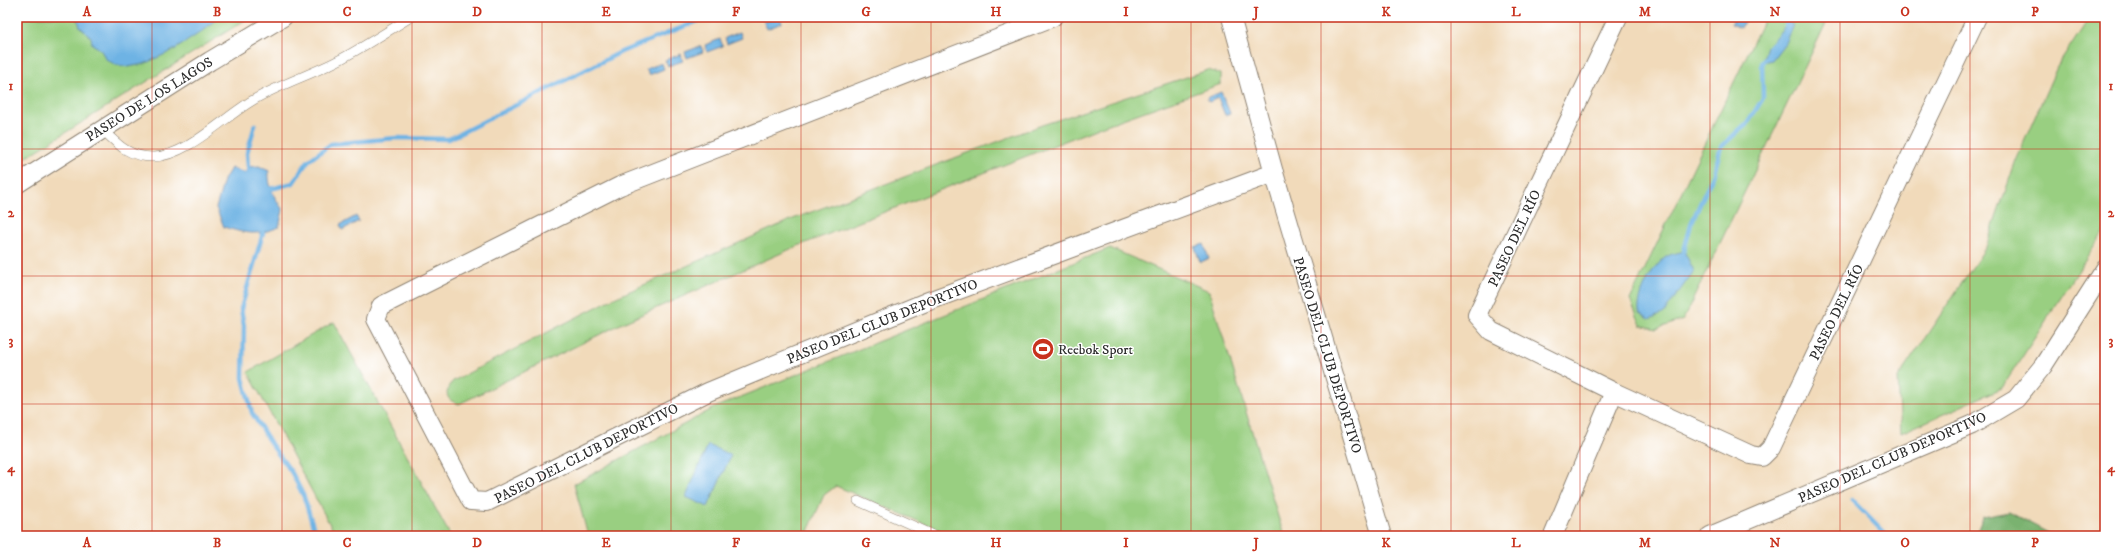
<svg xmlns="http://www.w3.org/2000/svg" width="2122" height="553" font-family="'IM FELL DW Pica',serif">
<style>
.green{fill:#99cf81;stroke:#627d56}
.forest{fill:#7ab26f;stroke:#526e4d}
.water{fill:#6eb3e4;stroke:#4c6f88}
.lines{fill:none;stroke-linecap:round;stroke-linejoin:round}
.stream{stroke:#6eb3e4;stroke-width:4.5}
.service-casing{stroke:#8e8272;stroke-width:10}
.minor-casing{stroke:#8e8272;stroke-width:20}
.service{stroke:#fff;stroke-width:9}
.minor{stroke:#fff;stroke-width:18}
.grid{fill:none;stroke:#c8321e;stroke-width:1;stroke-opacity:0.55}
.labels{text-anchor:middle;stroke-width:3;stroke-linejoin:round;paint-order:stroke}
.street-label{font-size:14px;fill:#2b2b2b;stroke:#fff}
.poi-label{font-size:14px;fill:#2b2b2b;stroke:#fff;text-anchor:start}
.neatline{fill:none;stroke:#c8321e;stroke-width:1.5}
.grid-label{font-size:13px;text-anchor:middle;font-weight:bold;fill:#c8321e}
</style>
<rect width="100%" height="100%" fill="#fff"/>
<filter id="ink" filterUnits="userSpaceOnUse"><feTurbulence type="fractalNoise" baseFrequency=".025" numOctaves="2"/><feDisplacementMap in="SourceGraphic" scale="8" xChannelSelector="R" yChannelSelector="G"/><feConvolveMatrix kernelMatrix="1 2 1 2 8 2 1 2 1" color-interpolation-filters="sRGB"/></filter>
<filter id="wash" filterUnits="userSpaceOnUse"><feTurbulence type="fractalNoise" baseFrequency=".012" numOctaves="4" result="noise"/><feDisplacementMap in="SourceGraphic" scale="16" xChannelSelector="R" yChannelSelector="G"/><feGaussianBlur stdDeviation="0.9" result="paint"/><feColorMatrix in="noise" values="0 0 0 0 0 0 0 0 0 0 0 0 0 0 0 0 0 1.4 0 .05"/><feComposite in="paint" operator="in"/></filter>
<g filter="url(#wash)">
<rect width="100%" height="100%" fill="#f1daba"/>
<!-- green -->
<g class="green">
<polygon points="17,17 250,17 17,163"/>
<polygon points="1765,17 1829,17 1683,320 1656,329 1641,325 1630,300"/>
<polygon points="2090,17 2105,17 2105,230 2002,388 1901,433 1898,378 1986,247 2016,160 2057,67"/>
<path d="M1208,70L1221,74V84L1103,126L793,248L627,321L459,404C445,400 444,392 453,381L612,299L793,219L1042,125Z"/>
<polygon points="1110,248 1209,291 1284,536 953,536 836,486 824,495 806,536 588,536 574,484 716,407"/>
<polygon points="334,322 450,535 448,536 336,536 248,372"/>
</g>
<!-- forest -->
<polygon class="forest" points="2009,512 2054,536 1975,536 1983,517"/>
<!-- water -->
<g class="water">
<polygon points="77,17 219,17 201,32 174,50 144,64 128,67 114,64 106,59 100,49 92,44 91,37 80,27"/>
<polygon points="780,17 782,23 767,29 764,22"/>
<polygon points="1735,17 1746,17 1741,28 1731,24"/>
<polygon points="1788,23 1793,25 1785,43 1772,60 1762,62 1767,46"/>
<polygon points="740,32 742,38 727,44 725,38"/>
<polygon points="720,39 723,46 707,52 705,45"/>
<polygon points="701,46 703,52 687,58 685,52"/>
<polygon points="681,54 683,61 668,66 665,60"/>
<polygon points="662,63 664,69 649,75 646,69"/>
<polygon points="1221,92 1230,113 1225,115 1218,98 1209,102 1207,98"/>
<path d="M259,166L269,171C268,187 274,197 283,210L279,227C257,236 246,234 224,227L216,208L224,180L231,168L245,173L248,167Z"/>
<polygon points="356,216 359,221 342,230 340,225"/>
<polygon points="1204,244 1209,259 1200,262 1195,247"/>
<path d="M1684,251L1694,271L1663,314L1649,319L1639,312C1637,296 1652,267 1666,257C1670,254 1678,253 1684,251Z"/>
<polygon points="708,445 731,455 708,507 686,497"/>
</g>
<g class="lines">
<!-- stream -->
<g class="stream">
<polyline points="1786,26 1790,17"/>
<polyline points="248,167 247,153 255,125"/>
<polyline points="271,189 293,183 308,161 331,144 396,138 449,139 621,52 708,17"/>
<polyline points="263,233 241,309 244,326 243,378 252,413 271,444 292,473 304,497 316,536"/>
<polyline points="1684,251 1691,224 1714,173 1721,147 1749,121 1763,98 1762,62 1766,58"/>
<polyline points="1852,500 1887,536"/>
</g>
</g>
</g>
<g filter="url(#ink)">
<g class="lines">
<!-- service casing -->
<g class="service-casing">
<g id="service">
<path d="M102,129C118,145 129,157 153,157C188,156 226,115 255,99C283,83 313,74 341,59C365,46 388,31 411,17"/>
<polyline points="858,501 936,536"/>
</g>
</g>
<!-- minor casing -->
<g class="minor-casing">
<g id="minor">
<polyline points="1053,17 620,186 381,306 376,319 471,501 487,502 708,392 926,302 1274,173"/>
<polyline points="1231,17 1274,173 1382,536"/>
<polyline points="1618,17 1477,315 1491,331 1614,392 1751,455 1762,457 1771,448 1977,17"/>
<polyline points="17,184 210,61 283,17"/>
<polyline points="1553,536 1614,392"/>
<polyline points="1710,536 1972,425 2016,399 2043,366 2105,269"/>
</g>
</g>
<!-- service -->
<use href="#service" class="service"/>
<!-- minor -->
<use href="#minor" class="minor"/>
</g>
</g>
<!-- grid -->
<path class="grid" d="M152,17V536M282,17V536M412,17V536M542,17V536M671,17V536M801,17V536M931,17V536M1061,17V536M1191,17V536M1321,17V536M1451,17V536M1580,17V536M1710,17V536M1840,17V536M1970,17V536M17,149H2105M17,276H2105M17,404H2105"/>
<!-- icons -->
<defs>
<g id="stadium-disc" transform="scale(1.15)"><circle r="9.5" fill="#c8321e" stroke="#fff"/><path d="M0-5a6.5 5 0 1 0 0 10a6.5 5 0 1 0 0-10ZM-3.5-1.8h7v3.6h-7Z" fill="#fff"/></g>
</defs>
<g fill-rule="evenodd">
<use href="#stadium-disc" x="1043" y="349"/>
</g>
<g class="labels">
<!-- street labels -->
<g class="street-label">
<text transform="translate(149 99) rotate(-32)" y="5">PASEO DE LOS LAGOS</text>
<text transform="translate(1514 238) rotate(-65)" y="5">PASEO DEL RÍO</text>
<text transform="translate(1836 312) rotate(-64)" y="5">PASEO DEL RÍO</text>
<text transform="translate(882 321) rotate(-22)" y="5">PASEO DEL CLUB DEPORTIVO</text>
<text transform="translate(1328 355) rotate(73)" y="5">PASEO DEL CLUB DEPORTIVO</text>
<text transform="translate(586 453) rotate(-27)" y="5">PASEO DEL CLUB DEPORTIVO</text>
<text transform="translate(1892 457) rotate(-24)" y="5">PASEO DEL CLUB DEPORTIVO</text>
</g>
<!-- poi labels -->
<g class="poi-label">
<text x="1058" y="354">Reebok Sport</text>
</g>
</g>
<!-- margin -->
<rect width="2122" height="553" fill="none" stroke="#fff" stroke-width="44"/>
<rect x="22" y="22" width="2078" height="509" class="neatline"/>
<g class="grid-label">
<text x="87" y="16">A</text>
<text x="217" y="16">B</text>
<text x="347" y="16">C</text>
<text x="477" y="16">D</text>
<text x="606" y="16">E</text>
<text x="736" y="16">F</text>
<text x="866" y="16">G</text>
<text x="996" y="16">H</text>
<text x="1126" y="16">I</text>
<text x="1256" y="16">J</text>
<text x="1386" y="16">K</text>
<text x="1516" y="16">L</text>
<text x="1645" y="16">M</text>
<text x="1775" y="16">N</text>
<text x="1905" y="16">O</text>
<text x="2035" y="16">P</text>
<text x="11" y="90">1</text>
<text x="2111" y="90">1</text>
<text x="11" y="217">2</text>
<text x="2111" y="217">2</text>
<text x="11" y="345">3</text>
<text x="2111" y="345">3</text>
<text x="11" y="472">4</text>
<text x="2111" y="472">4</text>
<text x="87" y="547">A</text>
<text x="217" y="547">B</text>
<text x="347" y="547">C</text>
<text x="477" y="547">D</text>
<text x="606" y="547">E</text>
<text x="736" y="547">F</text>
<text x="866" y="547">G</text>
<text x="996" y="547">H</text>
<text x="1126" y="547">I</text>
<text x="1256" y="547">J</text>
<text x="1386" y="547">K</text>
<text x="1516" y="547">L</text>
<text x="1645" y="547">M</text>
<text x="1775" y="547">N</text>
<text x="1905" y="547">O</text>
<text x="2035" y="547">P</text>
</g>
</svg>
